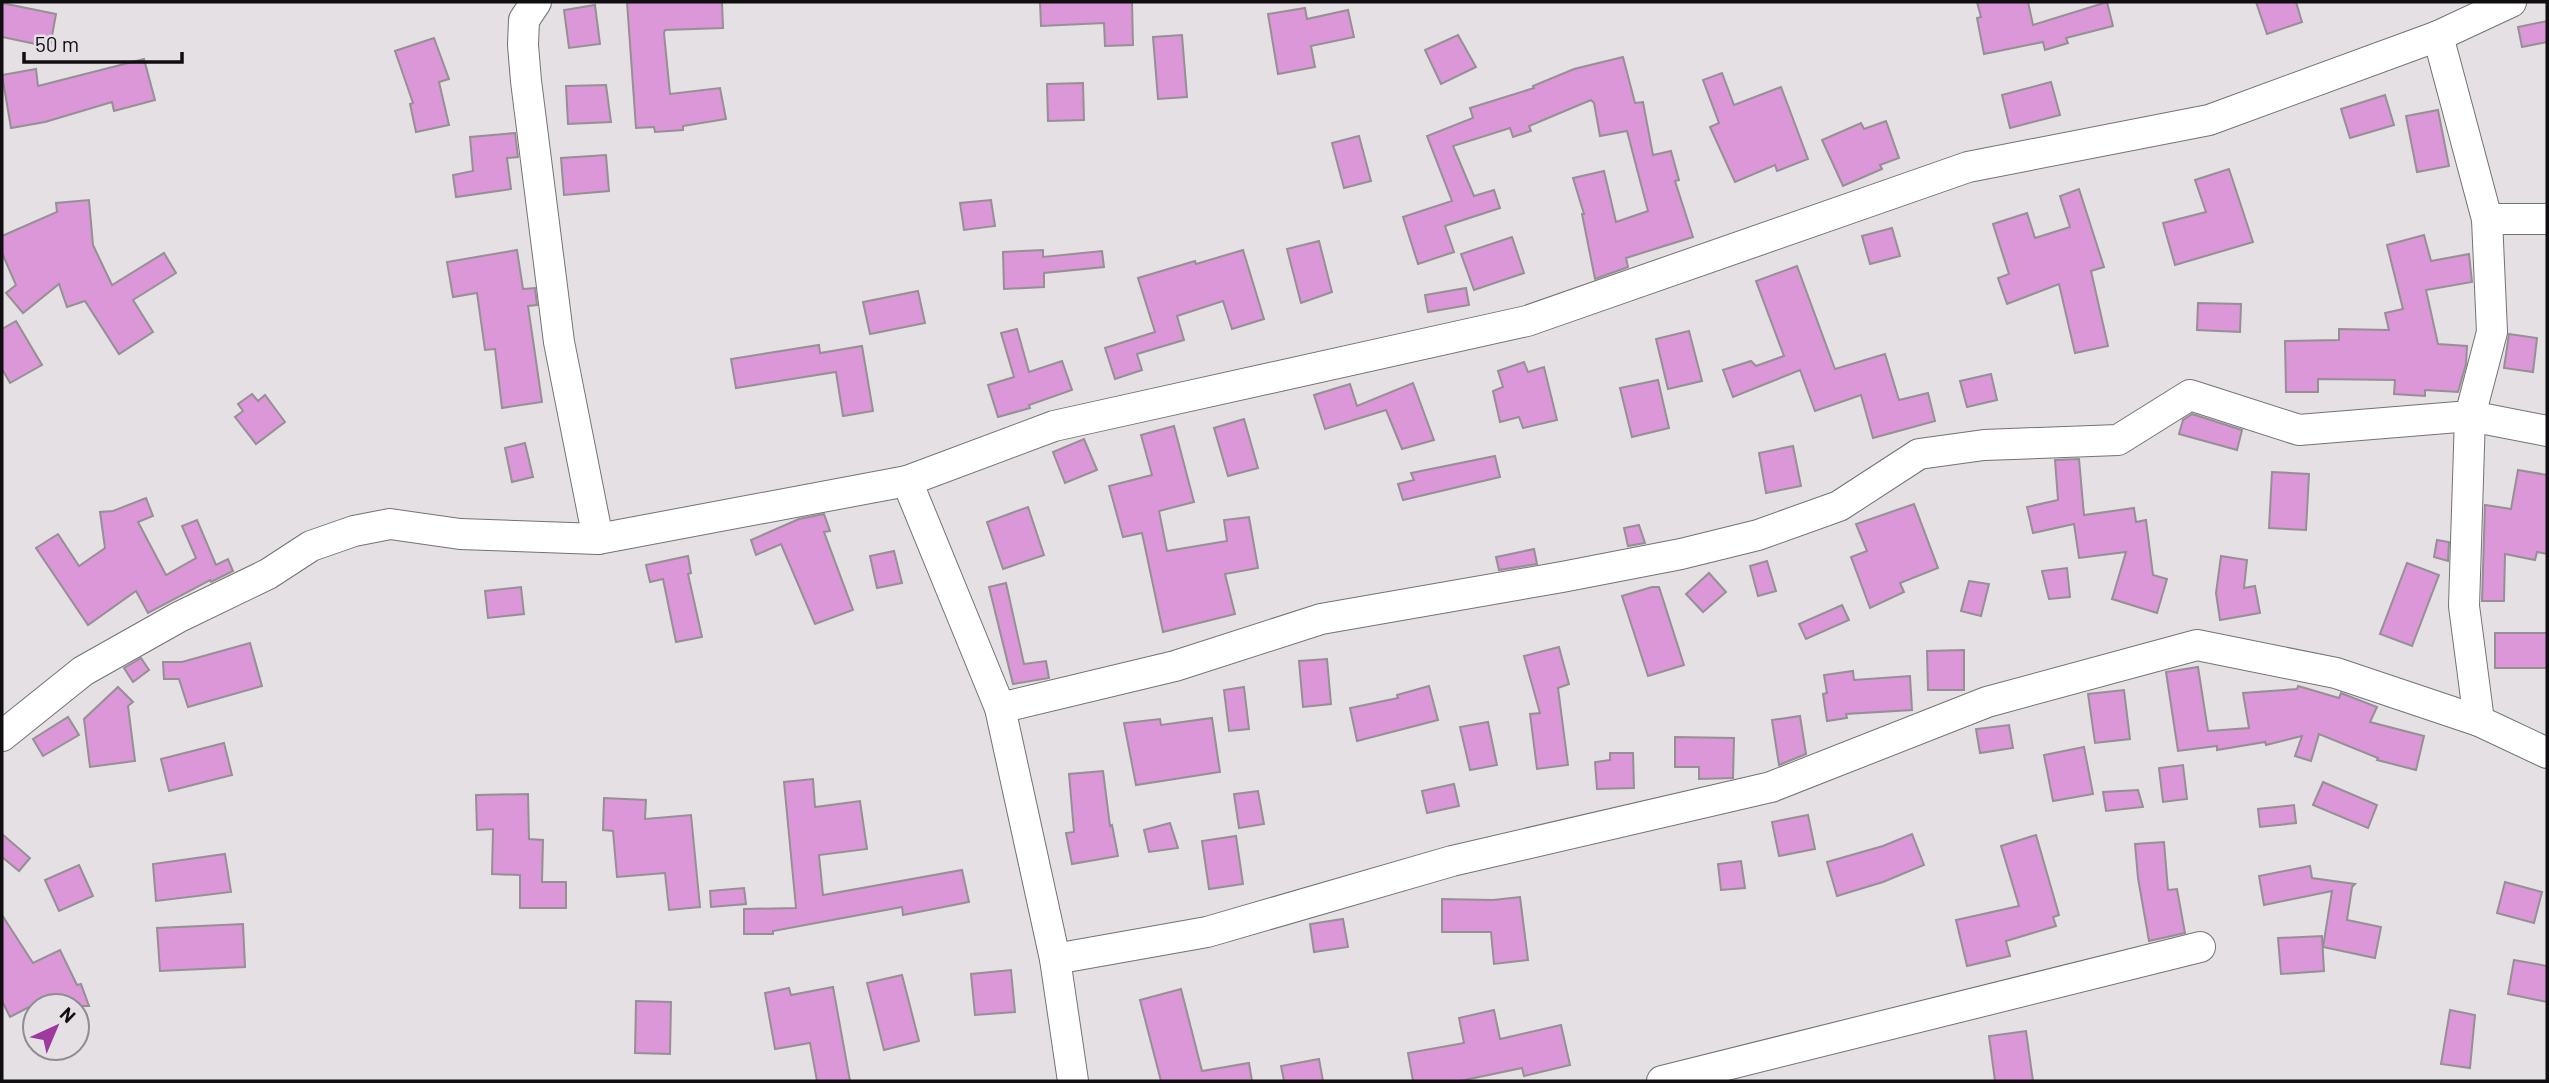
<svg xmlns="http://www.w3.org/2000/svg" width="2549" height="1083" font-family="Barlow,sans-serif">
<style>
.building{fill:#db97d7;stroke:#949093;stroke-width:2}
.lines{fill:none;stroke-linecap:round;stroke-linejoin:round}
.minor-casing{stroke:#757275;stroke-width:32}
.minor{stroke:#fff;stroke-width:30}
</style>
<rect width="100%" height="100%" fill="#e4e0e4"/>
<!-- building -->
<g class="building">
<polygon points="627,2 722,2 723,28 665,30 664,33 670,94 720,88 726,119 683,126 683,130 655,132 654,127 636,128"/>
<polygon points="1040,2 1132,2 1133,45 1105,46 1104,23 1041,26"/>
<polygon points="1977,2 2028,2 2033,25 2107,2 2113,26 2066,38 2068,43 2045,50 2043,42 1984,54 1977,18 1981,17"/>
<polygon points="2256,2 2296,2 2302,22 2267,34"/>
<polygon points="2,3 56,14 50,47 2,37"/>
<polygon points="595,5 600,44 569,48 564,10"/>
<polygon points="1305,8 1307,19 1348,10 1354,37 1311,46 1315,67 1278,74 1268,14"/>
<polygon points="2547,21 2547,42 2522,47 2518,27"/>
<polygon points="1182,35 1187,97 1158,99 1153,37"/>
<polygon points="1458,35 1476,67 1441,84 1425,50"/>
<polygon points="434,38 449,79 439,82 449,125 416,132 410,104 413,103 395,51"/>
<polygon points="1623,57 1635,103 1643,102 1653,155 1671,151 1679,180 1675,181 1693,237 1626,258 1628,267 1595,279 1582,214 1584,214 1573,178 1604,171 1616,222 1648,211 1627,131 1600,136 1594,103 1591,100 1529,126 1531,131 1513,137 1510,128 1453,146 1474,196 1494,190 1500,208 1445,226 1454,252 1418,264 1403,217 1452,201 1427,136 1473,118 1470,108 1534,88 1533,86 1574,69"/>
<polygon points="144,59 155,100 114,111 112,102 45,122 11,128 2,75 36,69 38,86"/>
<polygon points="1722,73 1734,105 1781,87 1808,159 1777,171 1775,165 1735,182 1710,127 1719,123 1703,80"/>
<polygon points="2051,82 2060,115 2010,128 2002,95"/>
<polygon points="1083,83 1084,120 1048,121 1047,84"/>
<polygon points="606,85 611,122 568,124 566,86"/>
<polygon points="2385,95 2394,125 2350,138 2341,109"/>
<polygon points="2438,110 2449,166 2417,172 2406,116"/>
<polygon points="1886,121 1899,158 1880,165 1882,169 1843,186 1822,140 1861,123 1864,129"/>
<polygon points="515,133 518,157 507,158 511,189 456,197 453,175 473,171 470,137"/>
<polygon points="1359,136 1371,181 1344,188 1332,143"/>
<polygon points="606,155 609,191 564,195 561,158"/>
<polygon points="2229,169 2253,242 2175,265 2163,223 2206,212 2195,180"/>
<polygon points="2079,189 2104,267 2091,271 2108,346 2075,353 2059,284 2007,304 1998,278 2009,274 1993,224 2027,213 2035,238 2070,227 2060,196"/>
<polygon points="89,200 93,245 112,285 164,253 176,273 133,300 153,332 119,354 85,301 67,307 59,284 23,313 6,293 16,285 2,253 2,236 57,212 56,203"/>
<polygon points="991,200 995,226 964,230 960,203"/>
<polygon points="1892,228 1900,256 1870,264 1862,236"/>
<polygon points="2424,235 2431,261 2469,254 2472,282 2426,290 2438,344 2467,346 2466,364 2458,392 2425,390 2425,396 2394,394 2395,380 2318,379 2318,392 2286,392 2285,341 2339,340 2339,329 2389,330 2385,313 2403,309 2387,245"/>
<polygon points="1512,237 1524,273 1474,290 1461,254"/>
<polygon points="1319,241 1332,292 1301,303 1287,249"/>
<polygon points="517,250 523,289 535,288 537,305 528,306 542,402 502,408 495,349 485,350 477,293 453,297 447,262"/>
<polygon points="1043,250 1043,257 1102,251 1104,267 1044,273 1044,287 1004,289 1003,252"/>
<polygon points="1243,250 1264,319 1232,329 1223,301 1177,316 1184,340 1137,354 1142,370 1115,379 1105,348 1155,332 1138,278 1195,261 1196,264"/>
<polygon points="1797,266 1835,369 1885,354 1899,400 1928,393 1935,421 1873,438 1861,395 1815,411 1800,370 1733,397 1723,370 1751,361 1756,366 1784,356 1756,281"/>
<polygon points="1466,288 1469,305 1428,312 1425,295"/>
<polygon points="918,291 925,323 870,334 863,302"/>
<polygon points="2198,303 2241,304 2240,332 2197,330"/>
<polygon points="16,321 42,365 10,383 2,369 2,329"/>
<polygon points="1017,329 1029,372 1062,361 1072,390 1029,405 1030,408 998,417 988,385 1014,377 1001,333"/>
<polygon points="1689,331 1702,381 1668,389 1656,339"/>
<polygon points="2509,334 2537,338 2533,372 2504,368"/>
<polygon points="819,345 820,353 862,346 873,411 843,416 836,372 736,388 731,359"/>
<polygon points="1524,362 1528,372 1544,367 1557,420 1523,428 1519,417 1500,422 1493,391 1503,387 1498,371"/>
<polygon points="1991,374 1997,400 1967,407 1960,381"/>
<polygon points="1658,380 1669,428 1632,437 1620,388"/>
<polygon points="1413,383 1434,440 1402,449 1386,410 1325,429 1314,395 1350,384 1357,406"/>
<polygon points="252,394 258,401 265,395 285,422 256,444 235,417 243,411 238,404"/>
<polygon points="2192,414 2242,430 2237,450 2179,434 2183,420"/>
<polygon points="1244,419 1258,468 1228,476 1214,428"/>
<polygon points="1174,426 1194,502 1159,511 1167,551 1227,541 1224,520 1249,517 1258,568 1225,574 1235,614 1163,632 1142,533 1123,537 1109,486 1152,475 1141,435"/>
<polygon points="1084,439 1097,470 1065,483 1053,452"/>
<polygon points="525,443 533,477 512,482 505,448"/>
<polygon points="1793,446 1801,486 1766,493 1759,453"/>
<polygon points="1495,456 1500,477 1403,500 1398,484 1414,480 1411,473"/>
<polygon points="2079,459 2084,515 2134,508 2136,522 2146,520 2153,575 2167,579 2157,613 2112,599 2126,552 2079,558 2074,524 2033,533 2027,507 2058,500 2055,460"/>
<polygon points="2518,470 2547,475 2547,554 2537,552 2535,560 2505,554 2504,601 2482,601 2485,505 2511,509"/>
<polygon points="2272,472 2309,474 2306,530 2269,528"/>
<polygon points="146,498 153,516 138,522 166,575 196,558 182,526 197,520 216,565 228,559 233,571 211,582 210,580 148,613 136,591 88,625 36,548 58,534 79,566 105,548 100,512 113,511"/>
<polygon points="1914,504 1938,568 1900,583 1904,592 1870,608 1851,557 1867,551 1856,524"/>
<polygon points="1028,507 1044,555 1003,569 987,522"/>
<polygon points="824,514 830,531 824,532 853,610 815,624 781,544 756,555 751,540 799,519"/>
<polygon points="1639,525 1645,543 1628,546 1624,528"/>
<polygon points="2437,540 2449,542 2448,561 2434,557"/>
<polygon points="1534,549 1537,564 1499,570 1496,557"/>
<polygon points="894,551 902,583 877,588 870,556"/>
<polygon points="688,556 691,573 688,574 702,637 676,642 663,579 650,582 646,565"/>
<polygon points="2221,556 2247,560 2244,588 2255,586 2260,613 2220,620 2216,593"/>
<polygon points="1767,561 1776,591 1758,596 1750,566"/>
<polygon points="2407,563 2439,575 2412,646 2380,634"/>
<polygon points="2067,568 2070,597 2049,599 2042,571"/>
<polygon points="1709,573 1726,592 1703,612 1686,594"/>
<polygon points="1969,581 1989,584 1981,616 1961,611"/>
<polygon points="1006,583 1024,664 1046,661 1049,678 1013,684 989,587"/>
<polygon points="521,587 524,614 488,618 485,591"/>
<polygon points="1652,587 1659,587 1684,665 1648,676 1622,596"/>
<polygon points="1842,605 1849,620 1806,639 1799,624"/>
<rect x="2495" y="633" width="52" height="35"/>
<polygon points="250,643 262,686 188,707 179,679 164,679 163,662 182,662"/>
<polygon points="1559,647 1569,684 1558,688 1568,765 1537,769 1530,714 1540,713 1524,656"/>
<polygon points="1964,650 1964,690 1928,690 1927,651"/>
<polygon points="141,658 149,670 133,682 124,668"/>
<polygon points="1327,659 1331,704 1303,707 1299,661"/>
<polygon points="2198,667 2208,731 2249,728 2243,693 2297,689 2298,686 2339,698 2341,693 2377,707 2370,722 2424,736 2416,770 2377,760 2378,758 2319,734 2311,761 2295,756 2302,736 2266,745 2265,742 2217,750 2217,746 2178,751 2166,672"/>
<polygon points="1853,671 1854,680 1910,676 1912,710 1846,714 1847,718 1827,721 1823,694 1827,693 1824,675"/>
<polygon points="1429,686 1438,720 1357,741 1350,708 1398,698 1397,695"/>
<polygon points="118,687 133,702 128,706 135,761 90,767 84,719"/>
<polygon points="1244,687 1249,729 1229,731 1224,690"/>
<polygon points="2124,690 2130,739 2095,743 2088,694"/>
<polygon points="1800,716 1806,754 1779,765 1772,720"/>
<polygon points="68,717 79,735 43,756 33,739"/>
<polygon points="1212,718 1220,772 1136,785 1124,723 1160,719 1161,725"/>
<polygon points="1488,722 1497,765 1470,770 1460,727"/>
<polygon points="2009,725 2013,748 1980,753 1976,729"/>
<polygon points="1675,737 1734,738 1733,778 1699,779 1699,767 1675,767"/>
<polygon points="224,743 232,775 169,791 161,759"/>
<polygon points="2084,747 2093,794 2053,801 2044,755"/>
<polygon points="1610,753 1633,753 1634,788 1597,789 1595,762 1610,760"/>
<polygon points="2183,765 2187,799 2163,802 2159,768"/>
<polygon points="1103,771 1110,826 1112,825 1118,856 1072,864 1066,833 1074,832 1069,774"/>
<polygon points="813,779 815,807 860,801 867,849 819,855 823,895 962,870 969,902 903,915 902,907 773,931 773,934 744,934 744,909 796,908 784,782"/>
<polygon points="2323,782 2377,805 2368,828 2313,805"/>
<polygon points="1454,784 1459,806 1427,813 1422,791"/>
<polygon points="2138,790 2143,807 2106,811 2103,792"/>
<polygon points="1258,791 1264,824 1239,828 1234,794"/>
<polygon points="528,794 529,839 543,840 542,882 566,882 566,908 520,908 520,875 492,874 493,829 477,830 476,795"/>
<polygon points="604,798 646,800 645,819 691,815 700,907 669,910 665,873 617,877 613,831 603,830"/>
<polygon points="2294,805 2296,823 2260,827 2258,809"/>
<polygon points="1808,815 1815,849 1779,856 1772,822"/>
<polygon points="1170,823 1178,848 1149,852 1144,830"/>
<polygon points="2,834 30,858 19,871 2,857"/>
<polygon points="1912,834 1924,865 1883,882 1837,896 1827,862 1883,846"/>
<polygon points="2036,835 2059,915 2053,917 2056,926 2006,941 2010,956 1967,966 1956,920 2019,906 2001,846"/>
<polygon points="1236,836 1243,884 1209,889 1202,841"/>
<polygon points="2164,842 2168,890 2177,889 2185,933 2149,941 2138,878 2135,844"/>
<polygon points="225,854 231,892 156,901 153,864"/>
<polygon points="1741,861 1745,888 1721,890 1718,864"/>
<polygon points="79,865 93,896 59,911 45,880"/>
<polygon points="2310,866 2312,878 2355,884 2352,887 2347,920 2381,927 2375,958 2323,947 2332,891 2264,905 2259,876"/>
<polygon points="2505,882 2542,892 2534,923 2497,913"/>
<polygon points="744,888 746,904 711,907 710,891"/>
<polygon points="1520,897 1528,960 1494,964 1491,932 1442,932 1442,899 1493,900"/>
<polygon points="2,915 33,963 60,950 77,985 81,984 89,1006 31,1006 10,1017 2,1001"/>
<polygon points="1343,919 1348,947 1314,952 1310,924"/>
<polygon points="243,924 245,967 160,971 157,928"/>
<polygon points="2322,936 2324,971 2281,974 2278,938"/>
<polygon points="2514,960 2547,966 2547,1002 2508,994"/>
<polygon points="1011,970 1015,1012 975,1015 971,974"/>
<polygon points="902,975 919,1041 884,1050 867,983"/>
<polygon points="833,987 850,1081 817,1081 810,1043 775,1049 765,993 789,988 791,995"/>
<polygon points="1181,989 1202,1071 1249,1063 1252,1081 1161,1081 1140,1000"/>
<polygon points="636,1001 671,1002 670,1054 635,1053"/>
<polygon points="1494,1010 1500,1039 1561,1025 1570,1065 1524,1076 1522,1068 1460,1081 1413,1081 1408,1053 1464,1043 1459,1018"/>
<polygon points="2450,1010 2475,1015 2470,1068 2441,1064"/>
<polygon points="2026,1031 2033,1081 1995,1081 1989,1036"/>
<polygon points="1319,1059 1323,1081 1284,1081 1281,1066"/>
</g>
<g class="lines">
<!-- minor casing -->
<g class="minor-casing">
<g id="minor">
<polyline points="536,2 524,20 523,45 526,81 559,342 598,539"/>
<polyline points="2438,36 2487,219 2492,332 2470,416 2464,606 2479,721"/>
<polyline points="2487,219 2547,219"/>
<polyline points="907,481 1000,708 1055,959 1073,1081"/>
<polyline points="1000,708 1175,666 1321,619 1562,577 1681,554 1758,535 1839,506 1919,454 1984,445 2118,440 2190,395 2299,430 2470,416 2547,431"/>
<polyline points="2,736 83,671 179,617 268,574 311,546 354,531 390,524 460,534 598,539 907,481 1054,426 1527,321 1968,167 2209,120 2438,36 2511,2"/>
<polyline points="1055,959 1207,932 1452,861 1771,787 1987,702 2197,645 2336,673 2479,721 2547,753"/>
<polyline points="1662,1081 2200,947"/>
</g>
</g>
<!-- minor -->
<use href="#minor" class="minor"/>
</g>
<!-- border -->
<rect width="2549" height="1083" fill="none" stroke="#100e10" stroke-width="7"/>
<!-- north arrow -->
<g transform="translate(56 1027) rotate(44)"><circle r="33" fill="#e4e0e4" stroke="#8f8c8f" stroke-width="2"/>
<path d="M0-5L12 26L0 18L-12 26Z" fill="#9f399d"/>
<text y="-10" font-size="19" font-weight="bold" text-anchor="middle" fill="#100e10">N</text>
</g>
<!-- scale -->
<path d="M24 52v10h158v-10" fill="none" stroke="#100e10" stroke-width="3.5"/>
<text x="35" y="52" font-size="21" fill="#100e10" stroke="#e4e0e4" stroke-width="5" paint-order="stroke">50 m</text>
</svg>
